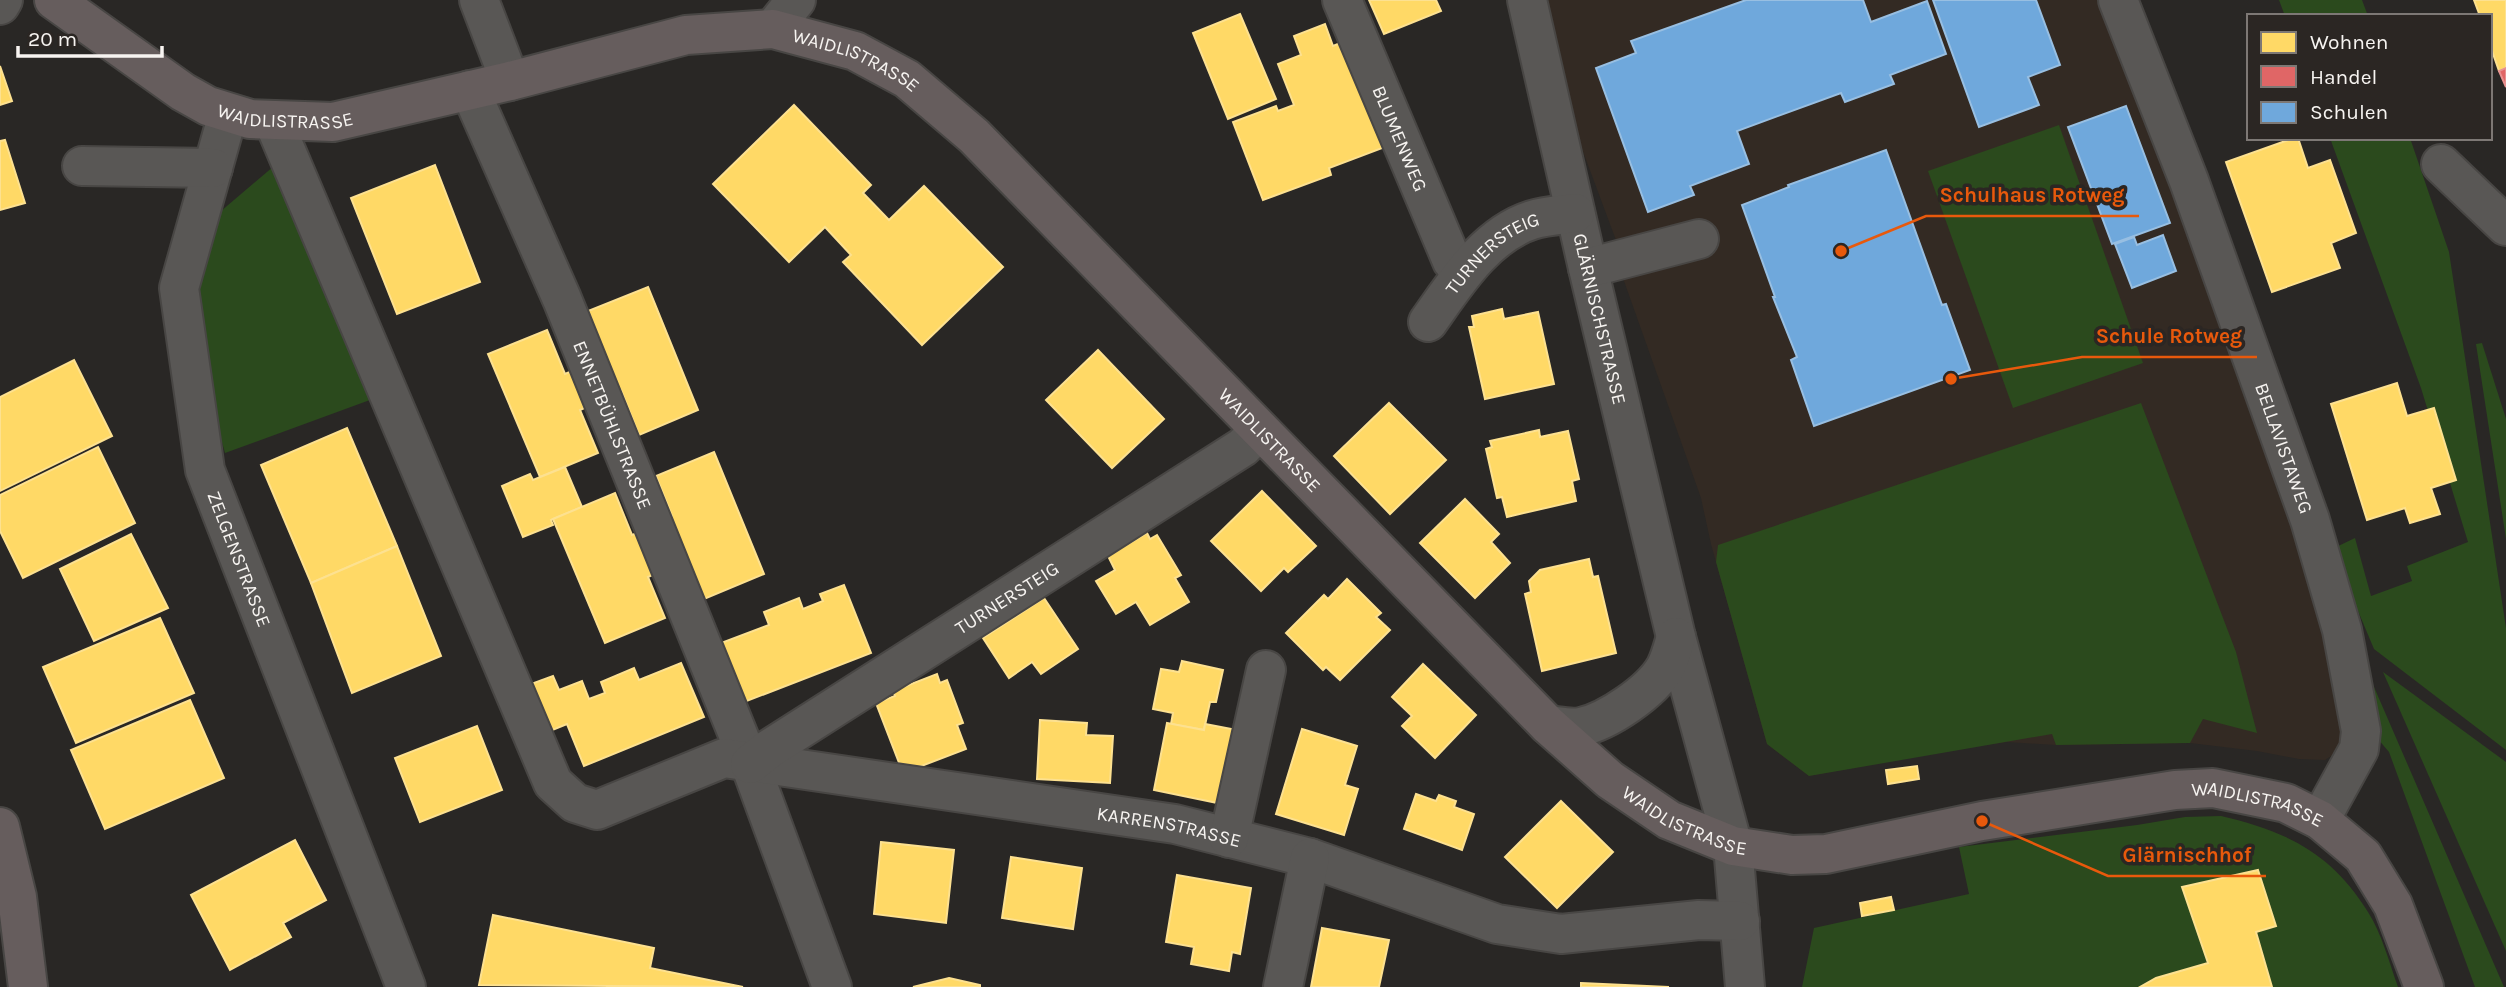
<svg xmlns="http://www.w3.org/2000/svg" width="2506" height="987" font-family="Karla,sans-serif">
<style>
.built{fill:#332a23}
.green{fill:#2b4a1d}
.homes{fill:#ffd966;stroke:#fde190;stroke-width:2}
.shops{fill:#e06666;stroke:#e79190;stroke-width:2}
.schools{fill:#6fa8dc;stroke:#98bfe2;stroke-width:2}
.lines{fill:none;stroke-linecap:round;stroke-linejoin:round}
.minor-casing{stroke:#484644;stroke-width:42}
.major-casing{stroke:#484644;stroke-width:42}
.minor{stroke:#595755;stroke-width:38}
.major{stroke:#665d5d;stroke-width:38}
.labels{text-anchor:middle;stroke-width:7;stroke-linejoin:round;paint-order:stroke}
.street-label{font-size:19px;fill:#f7f4f1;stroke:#2b2623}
.leader{fill:none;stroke:#e8590c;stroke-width:2.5}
.callout-dot{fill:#e8590c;stroke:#2b2623;stroke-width:2.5}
.callout-label{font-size:21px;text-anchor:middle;font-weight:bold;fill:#e8590c;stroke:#2b2623;stroke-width:7;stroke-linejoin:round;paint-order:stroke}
</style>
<rect width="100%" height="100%" fill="#292725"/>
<!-- built -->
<polygon class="built" points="1534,0 2103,0 2307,554 2344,728 2339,751 2325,760 2299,759 2257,751 2190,743 2056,745 2007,742 1963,748 1809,776 1767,744 1711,544 1701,498 1624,281 1626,267 1527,1"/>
<!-- green -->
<g class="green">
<polygon points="2279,0 2362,0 2368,16 2285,16"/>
<polygon points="2059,125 2143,363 2013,408 1928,171"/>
<polygon points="2330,138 2410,138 2449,252 2506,628 2506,750 2374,649 2332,549 2355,538 2371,596 2412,581 2407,566 2468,542 2421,388"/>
<polygon points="287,155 389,393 225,453 179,288 194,234"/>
<polygon points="2482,343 2506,419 2506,539 2476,344"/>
<polygon points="2141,403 2236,652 2257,733 2203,719 2190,743 2056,745 2052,734 1809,776 1767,744 1716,562 1718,545"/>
<polygon points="2358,650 2504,987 2475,987 2389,752 2372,732"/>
<polygon points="2383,672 2506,762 2506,951"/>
<path d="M2221,816C2286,831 2332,853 2368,912C2382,934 2389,962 2398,987H1802L1814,928L1969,894L1959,847L2137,825L2185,817Z"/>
</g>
<!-- homes -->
<g class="homes">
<polygon points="1369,0 1436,0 1441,11 1384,34"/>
<polygon points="2474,0 2506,0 2506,68 2499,71 2490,45 2490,16 2480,16"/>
<polygon points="1240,14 1276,99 1228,119 1193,33"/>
<polygon points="1325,24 1333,46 1345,41 1385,147 1329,168 1331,175 1263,200 1233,122 1276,106 1278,111 1294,105 1278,64 1301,55 1294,36"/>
<polygon points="0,66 12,101 0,105"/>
<polygon points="794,105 871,185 863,193 889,220 924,186 1003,267 922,345 843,262 851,255 825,227 789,262 713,184"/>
<polygon points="2294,138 2298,138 2308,168 2330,160 2356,233 2331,243 2340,268 2272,292 2226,162"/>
<polygon points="5,140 25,203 0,210 0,141"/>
<polygon points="435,165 480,282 397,314 351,198"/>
<polygon points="648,287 698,410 639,435 621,390 612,394 598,359 606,356 588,311"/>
<polygon points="1502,309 1504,319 1538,312 1554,384 1485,399 1469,327 1474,327 1472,316"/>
<polygon points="547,330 565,374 574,370 589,406 580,410 598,453 540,477 488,354"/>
<polygon points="1098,350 1164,419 1112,468 1046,400"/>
<polygon points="74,360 112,436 0,491 0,397"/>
<polygon points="2397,383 2407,416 2434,408 2456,480 2431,488 2440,514 2410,523 2405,508 2367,520 2331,404"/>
<polygon points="1389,403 1446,460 1390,514 1334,456"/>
<polygon points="347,428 397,546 311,583 261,465"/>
<polygon points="1539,430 1540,437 1568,431 1579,479 1572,481 1576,501 1507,517 1502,497 1497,498 1486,449 1492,447 1490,441"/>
<polygon points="98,447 135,523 23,578 0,531 0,495"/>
<polygon points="714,452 764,574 704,599 687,558 662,521 672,516 656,476"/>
<polygon points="565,467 582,507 553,519 551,520 553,525 523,537 502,486 530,474 533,480"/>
<polygon points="1262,491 1316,546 1288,572 1284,568 1261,591 1211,541"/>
<polygon points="615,493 632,535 640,532 657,573 648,577 665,618 605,643 553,519"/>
<polygon points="1465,499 1499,534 1491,542 1510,563 1475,598 1420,543"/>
<polygon points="1147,533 1150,539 1157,535 1181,575 1175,578 1189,602 1150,625 1136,602 1116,614 1096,581 1115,570 1108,556"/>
<polygon points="131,534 168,608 94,641 60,569"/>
<polygon points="397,546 441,656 352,693 311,583"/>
<polygon points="1589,559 1593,577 1598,576 1616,653 1542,671 1525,594 1531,592 1529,581 1540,570"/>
<polygon points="1347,579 1381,613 1376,617 1390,630 1340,680 1326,667 1323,670 1286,633 1324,595 1328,599"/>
<polygon points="844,585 871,653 744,702 721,643 769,625 764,612 799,598 803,609 823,601 820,594"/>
<polygon points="1044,598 1078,649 1041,674 1032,662 1009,678 983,638"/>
<polygon points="160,618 194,693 76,743 43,667"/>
<polygon points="1182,661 1223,670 1216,702 1210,702 1204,730 1171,724 1173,713 1153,709 1161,669 1179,672"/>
<polygon points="681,663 704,717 584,766 567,724 550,731 531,684 553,676 559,690 582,681 589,699 605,693 601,682 634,668 639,680"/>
<polygon points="1423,664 1476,715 1435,758 1402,726 1412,716 1392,697"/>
<polygon points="937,674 940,683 947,680 963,723 957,725 966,749 903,773 876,703 895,696 893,691"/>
<polygon points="190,700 224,778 105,829 71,750"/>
<polygon points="1040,720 1087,723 1086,735 1113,736 1110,783 1037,779"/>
<polygon points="1167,723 1204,730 1205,724 1242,731 1227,805 1154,790"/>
<polygon points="477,726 502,790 420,822 395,758"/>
<polygon points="1302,729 1357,746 1345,785 1358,789 1344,835 1276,814"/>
<polygon points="1917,766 1919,779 1888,784 1886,770"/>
<polygon points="1416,794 1436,801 1439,795 1456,801 1454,807 1474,814 1462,850 1404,829"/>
<polygon points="1561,801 1613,852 1557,908 1505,857"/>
<polygon points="295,840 326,900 283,923 291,937 230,970 191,895"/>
<polygon points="881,842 954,850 946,923 874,914"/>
<polygon points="1011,857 1082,868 1073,929 1002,918"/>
<polygon points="2258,870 2276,926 2256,932 2272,987 2140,987 2156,978 2208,963 2182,887"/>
<polygon points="1177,875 1251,888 1240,954 1232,952 1229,971 1191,964 1194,947 1166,942"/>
<polygon points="1891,897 1894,910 1862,916 1860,903"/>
<polygon points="493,915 654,948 650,968 743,987 479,985"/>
<polygon points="1322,928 1389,940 1379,987 1311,987"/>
<polygon points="949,978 980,985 980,987 913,987"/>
<polygon points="1581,983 1669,987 1581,987"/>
</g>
<!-- shops -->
<polygon class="shops" points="2506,68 2506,87 2499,71"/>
<!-- schools -->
<g class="schools">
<polygon points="1746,0 1863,0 1871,22 1927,1 1946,54 1890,75 1894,84 1845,102 1841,93 1737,131 1749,164 1690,186 1694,195 1648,212 1596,68 1636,53 1631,41"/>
<polygon points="1933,0 2036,0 2060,65 2028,77 2039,105 1979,127"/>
<polygon points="2126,106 2170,223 2112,244 2068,127"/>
<polygon points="1886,150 1942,305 1946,304 1970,370 1814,426 1791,360 1797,357 1773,297 1775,297 1742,205 1789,187 1788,185"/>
<polygon points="2163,235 2176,271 2132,288 2115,244 2134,237 2137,245"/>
</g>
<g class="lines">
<!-- minor casing -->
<g class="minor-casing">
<g id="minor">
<polyline points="479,0 510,81"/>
<path id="s1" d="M1342,0L1452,261L1462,274"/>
<path id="s2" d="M1527,0L1588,268L1676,637L1733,846L1745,987"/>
<path id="s3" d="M2118,0L2189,181L2310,520L2342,630L2361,731L2359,749L2320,820"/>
<polyline points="0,5 3,0"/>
<polyline points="773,29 796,0"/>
<path id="s4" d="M470,90L562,299L750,764L832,987"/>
<path id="s5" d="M228,114L179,288L205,470L406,987"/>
<path id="s6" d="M273,120L553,783L575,803L597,810L724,758L1175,824L1310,858L1497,924L1561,934L1699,920L1740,921"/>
<polyline points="2441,164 2506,226"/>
<polyline points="82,166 213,168"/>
<polyline points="1588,268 1699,239"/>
<path id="s7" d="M1428,322C1455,284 1485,235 1532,220C1545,216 1561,215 1575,213"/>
<path d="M1548,725C1558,726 1571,729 1581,727C1608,721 1651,692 1665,668C1670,659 1673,647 1676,637"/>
<path id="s8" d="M750,764L769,749L1243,447L1260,430"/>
<polyline points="1229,838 1266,670"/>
<polyline points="1283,987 1310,858"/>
</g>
</g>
<!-- major casing -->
<g class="major-casing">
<g id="major">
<path id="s9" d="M54,0L183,92L208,106L250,119L333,122L510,81L686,35L773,29L855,51L907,79L974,136L1548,725L1610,780L1669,820L1733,846L1792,855L1826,854L1982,821L2175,790L2213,788L2286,803L2320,820L2363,856L2393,905L2424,987"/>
<polyline points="0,827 17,897 28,987"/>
</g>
</g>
<!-- minor -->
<use href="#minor" class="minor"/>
<!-- major -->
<use href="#major" class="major"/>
</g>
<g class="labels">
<!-- street labels -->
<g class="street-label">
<text dy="7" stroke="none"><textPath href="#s9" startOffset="854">WAIDLISTRASSE</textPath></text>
<text dy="7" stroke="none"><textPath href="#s9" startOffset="266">WAIDLISTRASSE</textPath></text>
<text dy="7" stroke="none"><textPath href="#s1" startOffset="150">BLUMENWEG</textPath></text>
<text dy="7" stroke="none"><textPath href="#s7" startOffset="96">TURNERSTEIG</textPath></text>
<text dy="7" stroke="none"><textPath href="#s2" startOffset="327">GLÄRNISCHSTRASSE</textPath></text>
<text dy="7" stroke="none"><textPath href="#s4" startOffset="364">ENNETBÜHLSTRASSE</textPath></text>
<text dy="7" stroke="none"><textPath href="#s9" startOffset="1421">WAIDLISTRASSE</textPath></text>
<text dy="7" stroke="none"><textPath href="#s3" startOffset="478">BELLAVISTAWEG</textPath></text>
<text dy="7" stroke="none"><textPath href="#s5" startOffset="460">ZELGENSTRASSE</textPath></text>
<text dy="7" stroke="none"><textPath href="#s8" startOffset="306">TURNERSTEIG</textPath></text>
<text dy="7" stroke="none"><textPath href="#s9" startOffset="2576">WAIDLISTRASSE</textPath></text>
<text dy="7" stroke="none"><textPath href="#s9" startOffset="1988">WAIDLISTRASSE</textPath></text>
<text dy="7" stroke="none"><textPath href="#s6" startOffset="1360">KARRENSTRASSE</textPath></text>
</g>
</g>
<!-- callouts -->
<path class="leader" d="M1841 251L1926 216H2139M1951 379L2082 357H2257M1982 821L2108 876H2266"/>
<g class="callout-dot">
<circle cx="1841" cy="251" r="7"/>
<circle cx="1951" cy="379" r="7"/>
<circle cx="1982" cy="821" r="7"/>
</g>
<g class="callout-label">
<text x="2032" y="202">Schulhaus Rotweg</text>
<text x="2169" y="343">Schule Rotweg</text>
<text x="2187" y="862">Glärnischhof</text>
</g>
<!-- legend -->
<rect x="2247" y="14" width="245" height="126" fill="#2b2623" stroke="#7d7875" stroke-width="2"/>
<rect x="2261" y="32" width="35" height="21" fill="#ffd966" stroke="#7d7875" stroke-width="2"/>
<text x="2310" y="49" font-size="21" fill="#f7f4f1">Wohnen</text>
<rect x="2261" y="66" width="35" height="21" fill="#e06666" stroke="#7d7875" stroke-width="2"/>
<text x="2310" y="84" font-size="21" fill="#f7f4f1">Handel</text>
<rect x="2261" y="102" width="35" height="21" fill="#6fa8dc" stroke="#7d7875" stroke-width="2"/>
<text x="2310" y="119" font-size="21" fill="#f7f4f1">Schulen</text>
<!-- scale -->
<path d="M18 46v10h144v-10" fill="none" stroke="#f7f4f1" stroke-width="3.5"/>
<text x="28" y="46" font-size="21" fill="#f7f4f1" stroke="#2b2623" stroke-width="5" paint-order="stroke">20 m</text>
</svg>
